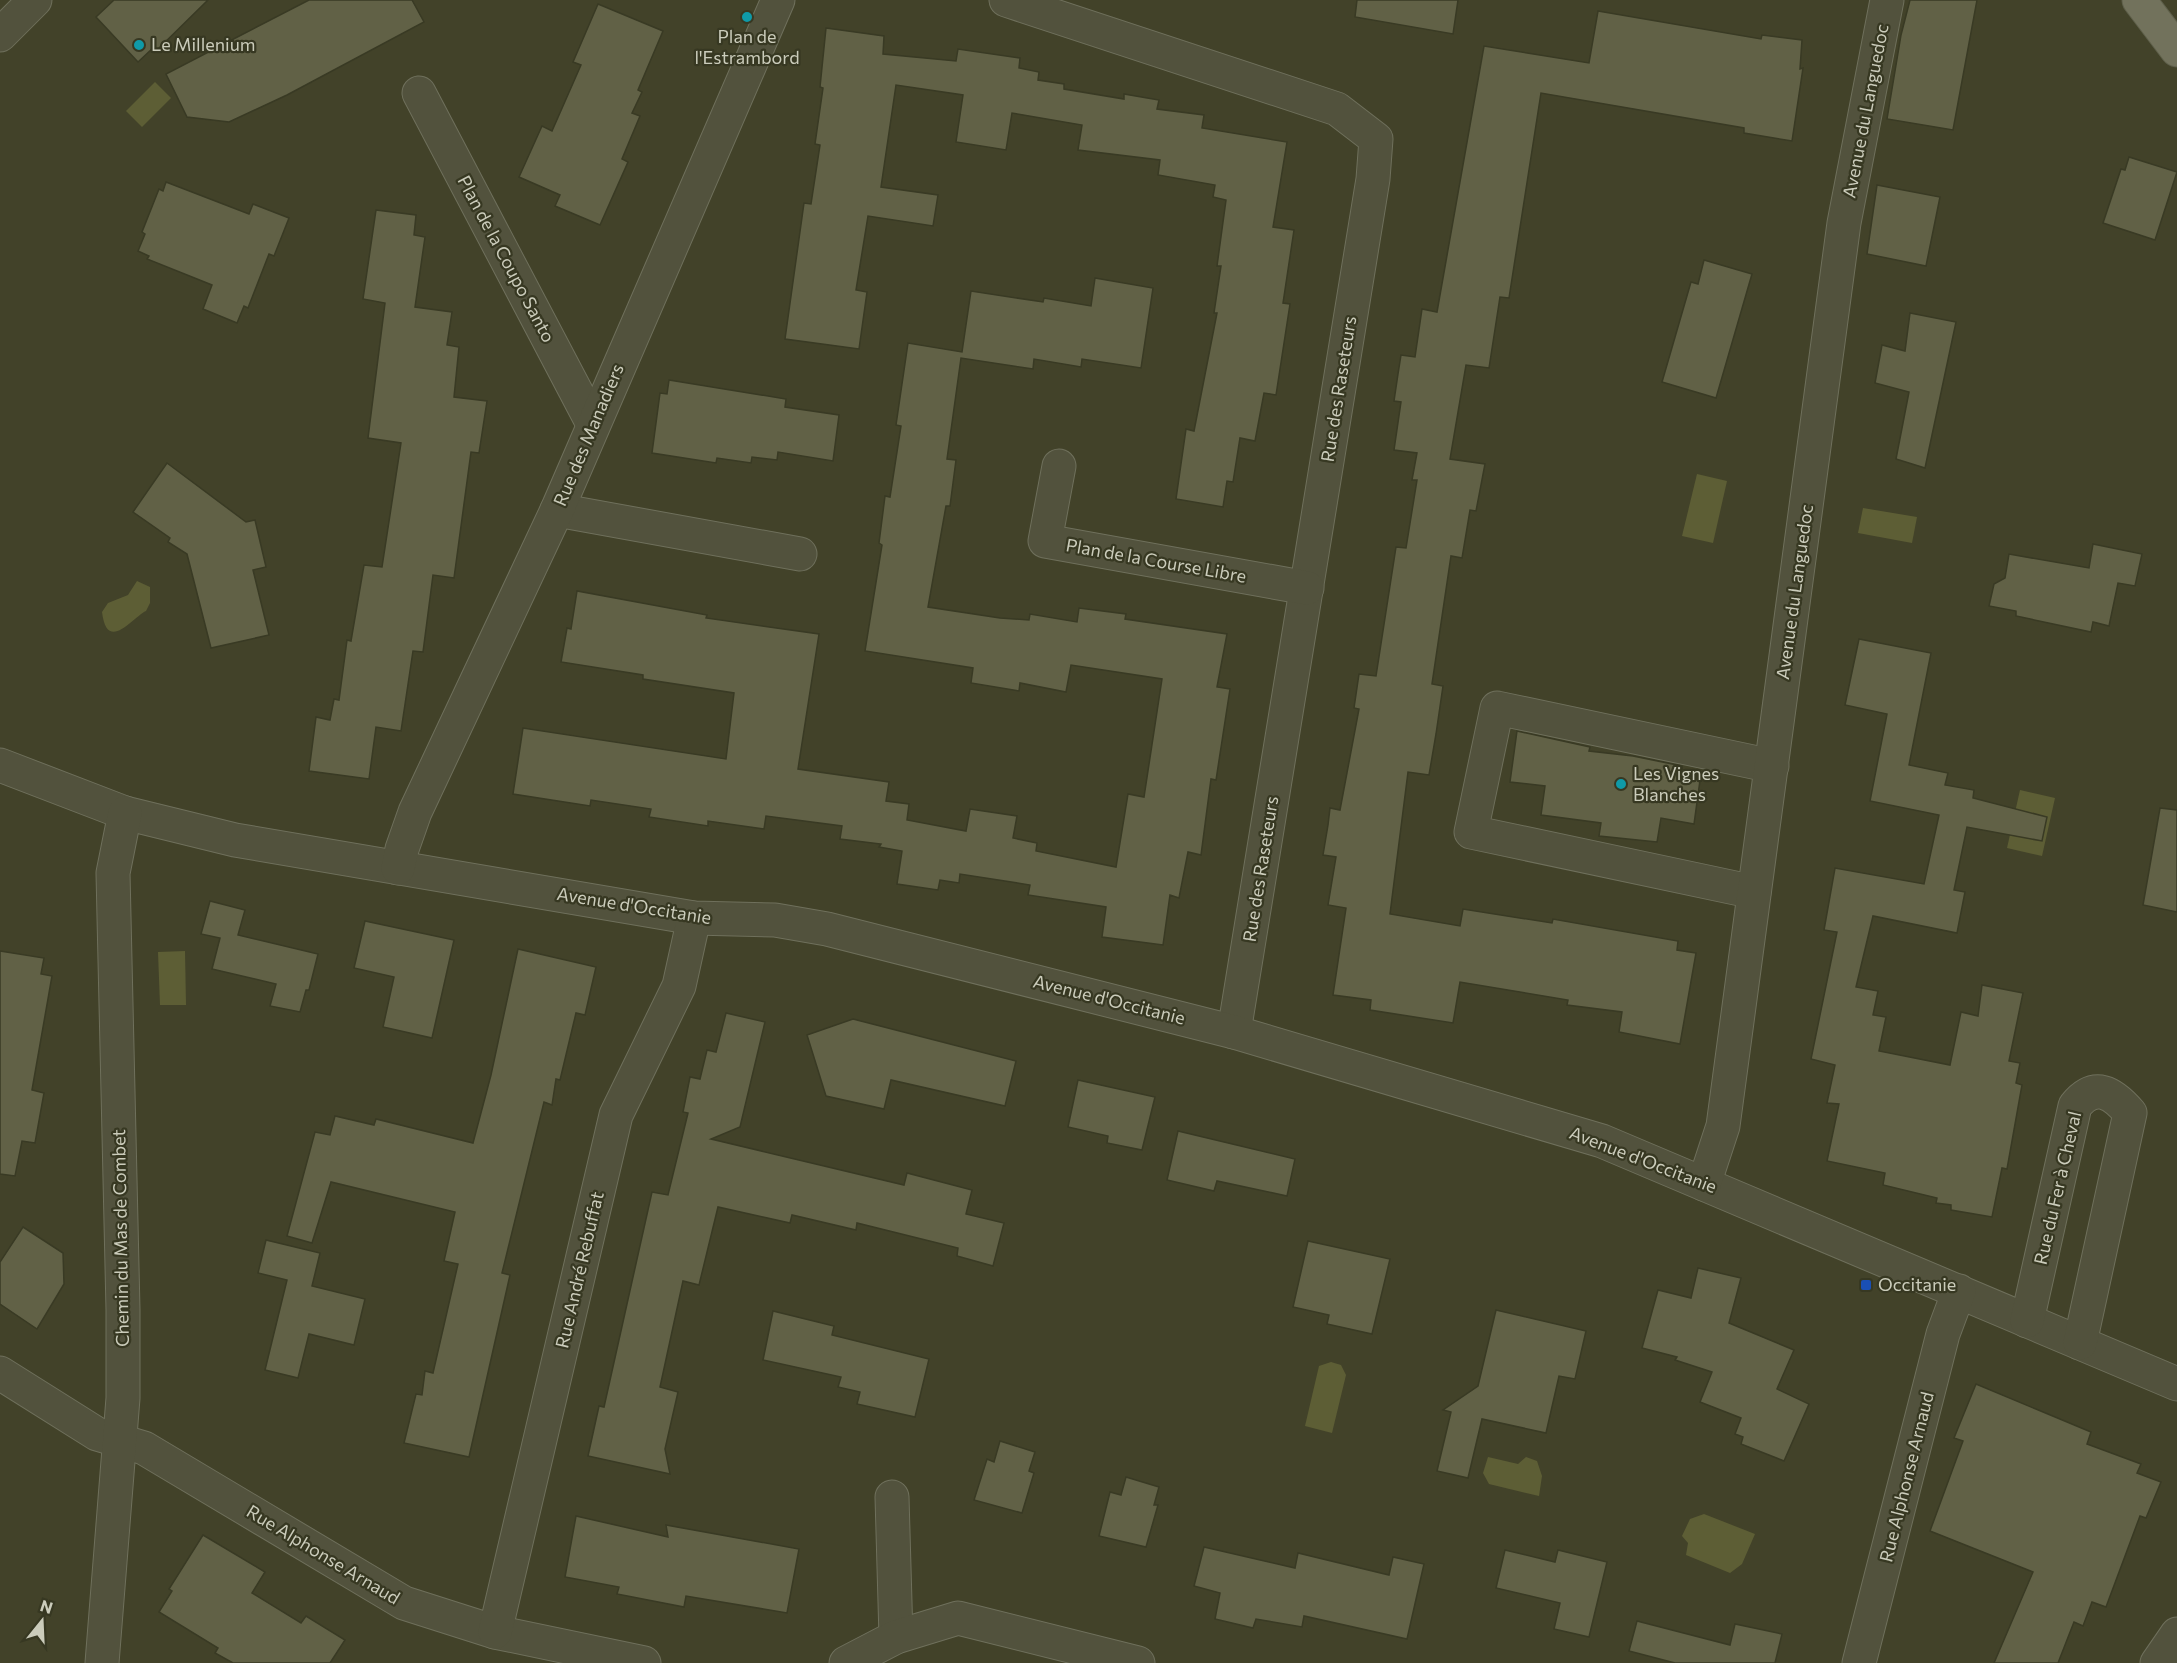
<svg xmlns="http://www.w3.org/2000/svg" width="2177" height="1663" font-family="Commissioner,sans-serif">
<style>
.water{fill:#5d5e35}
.building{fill:#616146;stroke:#393a24;stroke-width:1.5}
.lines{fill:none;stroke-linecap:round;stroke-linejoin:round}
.minor-casing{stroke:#6f705c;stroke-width:35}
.major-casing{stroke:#5e5f4a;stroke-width:35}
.minor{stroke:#52523d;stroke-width:33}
.major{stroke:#72725c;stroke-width:33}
.culture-dot{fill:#0f9aa8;stroke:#373822;stroke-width:2}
.transit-dot{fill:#1a4fb4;stroke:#373822;stroke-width:2}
.labels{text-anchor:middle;stroke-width:4.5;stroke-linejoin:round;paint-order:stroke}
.poi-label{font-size:18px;fill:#cbccbb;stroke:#373822;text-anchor:start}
.street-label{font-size:18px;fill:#cbccbb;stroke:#373822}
</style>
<rect width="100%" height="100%" fill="#424229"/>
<!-- water -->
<g class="water">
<polygon points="155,82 171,98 142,127 126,111"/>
<polygon points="1697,474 1727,481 1713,543 1682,536"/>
<polygon points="1863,508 1917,517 1912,543 1858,533"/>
<path d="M137,581L150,587V603L146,611C133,617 107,654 102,612L108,603L128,595Z"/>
<polygon points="2020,790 2055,798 2042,856 2007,848"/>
<polygon points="185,951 186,1005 160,1005 158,952"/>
<polygon points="1331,1362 1341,1365 1346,1375 1332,1433 1305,1426 1319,1366"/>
<polygon points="1488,1457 1518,1464 1526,1457 1537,1461 1542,1476 1539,1496 1489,1484 1483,1473"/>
<polygon points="1704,1514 1755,1534 1742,1564 1730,1573 1686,1555 1688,1543 1682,1536 1690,1519"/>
</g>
<!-- building -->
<g class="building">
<polygon points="114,0 208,0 155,52 153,48 138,62 96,17"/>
<polygon points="309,0 412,0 424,22 287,95 229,122 187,117 166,74"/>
<polygon points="1357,0 1458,0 1453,34 1355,17"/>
<polygon points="1910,0 1977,0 1953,130 1887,119 1901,35"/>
<polygon points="598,4 663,31 638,90 642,92 632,113 640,116 622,159 628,162 600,225 555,206 560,195 519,177 542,126 552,131 581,65 573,62"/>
<polygon points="1598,11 1761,39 1762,35 1802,40 1800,69 1803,68 1792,141 1744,133 1744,128 1541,93 1509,298 1500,297 1489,368 1466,365 1450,459 1485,464 1476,511 1470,510 1462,558 1451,556 1432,684 1443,686 1436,734 1429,775 1408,772 1390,914 1460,926 1463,909 1552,923 1553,919 1678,941 1677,950 1696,953 1680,1044 1619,1032 1622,1012 1567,1005 1568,1000 1460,982 1453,1023 1370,1010 1371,1000 1333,995 1346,908 1328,905 1336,857 1323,855 1328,825 1330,808 1340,810 1359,709 1354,708 1359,674 1376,676 1396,547 1406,548 1417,480 1412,480 1417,453 1394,450 1401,402 1394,401 1398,374 1401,355 1415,357 1422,309 1437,312 1484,46 1589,63"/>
<polygon points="826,28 884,36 883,54 956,61 958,49 1020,58 1019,68 1039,72 1038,80 1064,84 1064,89 1124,99 1124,94 1159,100 1157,109 1204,115 1202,128 1287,142 1273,227 1294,230 1283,303 1290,304 1276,395 1264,393 1255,441 1240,438 1233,482 1227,481 1223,507 1176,499 1186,429 1194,431 1217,313 1214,313 1221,266 1217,266 1226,200 1213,197 1215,185 1158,175 1160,160 1078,150 1082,125 1012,113 1006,150 956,142 963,95 896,85 881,187 938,195 933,226 868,216 856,290 867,292 859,349 785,339 804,203 811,204 820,145 815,144 823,88 820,87"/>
<polygon points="2129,157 2177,172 2155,240 2103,223 2121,169 2125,170"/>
<polygon points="166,182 249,214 253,204 289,218 274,256 269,254 248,308 244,306 237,323 203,309 212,285 147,259 149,256 138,251 145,234 142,232 159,189 163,191"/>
<polygon points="1877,185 1940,197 1926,266 1867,254"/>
<polygon points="376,210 416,215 414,235 425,237 415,307 452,312 447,345 459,347 454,397 487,401 479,453 471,452 454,578 433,575 423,652 413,651 401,731 376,727 369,779 309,771 316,717 330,720 334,699 339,700 347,640 351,641 364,565 382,567 401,443 368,438 385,303 363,299"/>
<polygon points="1704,260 1752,274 1716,398 1662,382 1691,282 1698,284"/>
<polygon points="1095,278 1153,288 1141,368 1082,359 1081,367 1034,359 1033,369 961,358 947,459 956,460 950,506 946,506 928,607 1000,618 1029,620 1030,614 1077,622 1079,608 1126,614 1125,619 1227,634 1217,687 1230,689 1216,780 1211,779 1201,855 1188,852 1179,898 1170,895 1163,945 1102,937 1106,907 1028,895 1030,885 960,874 959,883 940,880 938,890 897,884 902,851 879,847 881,844 840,839 842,826 766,816 764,829 708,821 708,826 649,817 651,809 591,800 590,806 513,794 523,728 726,759 734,693 643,679 643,675 561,662 567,628 571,629 577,591 707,615 706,618 819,634 798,769 889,782 886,801 909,804 907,820 966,831 970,809 1017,816 1013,838 1037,843 1036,851 1116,867 1128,794 1144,797 1162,679 1071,665 1066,692 1020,683 1019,691 971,683 973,668 865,651 882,545 879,543 885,496 890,497 901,426 896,425 908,343 962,352 971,291 1043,302 1044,298 1091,306"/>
<polygon points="1910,313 1956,322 1925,468 1896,459 1909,392 1875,383 1882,345 1905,351"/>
<polygon points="669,380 786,399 785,407 839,415 833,461 778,452 777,460 752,457 751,463 717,458 716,463 652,453 660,393 667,394"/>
<polygon points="167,463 246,522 255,520 266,567 253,570 269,635 211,648 187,554 168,542 170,538 133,512"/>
<polygon points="2093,544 2142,554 2135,586 2118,583 2109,626 2093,622 2091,632 2016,616 2016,611 1989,606 1994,584 2005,578 2009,554 2089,568"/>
<polygon points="1859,639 1931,653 1909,765 1948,773 1945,785 1974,790 1973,798 2047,817 2042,841 1967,827 1954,890 1965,892 1957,933 1873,916 1856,987 1878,991 1873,1015 1886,1017 1879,1051 1950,1065 1961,1012 1978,1016 1982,985 2023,993 2009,1061 2020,1063 2016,1083 2022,1085 2007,1169 2002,1168 1992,1217 1951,1210 1951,1205 1936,1203 1937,1198 1883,1185 1885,1173 1827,1161 1839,1104 1827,1103 1835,1065 1811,1059 1837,932 1824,930 1835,868 1924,884 1939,815 1870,801 1887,714 1845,705"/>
<polygon points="1517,731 1590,747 1589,751 1633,756 1682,766 1682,771 1701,773 1694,824 1661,818 1657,842 1599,836 1601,823 1541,815 1545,786 1510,782"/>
<polygon points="2160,808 2177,810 2177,912 2143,905"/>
<polygon points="210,901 245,910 238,935 318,954 309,990 306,990 300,1012 270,1006 276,984 212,969 220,938 201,934"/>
<polygon points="365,921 454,940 432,1038 383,1027 394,977 354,968"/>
<polygon points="518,949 596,967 585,1015 576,1013 560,1080 556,1079 552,1105 544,1102 502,1273 510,1275 469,1457 404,1443 416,1394 422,1395 425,1371 433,1373 458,1264 444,1261 455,1212 331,1182 312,1243 287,1236 315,1132 330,1135 335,1116 374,1125 376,1119 473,1143 491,1075"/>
<polygon points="0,951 44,958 41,974 52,976 32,1090 44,1093 35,1143 22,1141 15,1176 0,1174"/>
<polygon points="726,1013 765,1022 740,1127 711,1139 904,1185 907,1173 972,1190 966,1214 1004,1223 993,1266 957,1256 958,1248 857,1223 856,1230 792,1215 790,1223 718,1207 699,1285 683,1281 660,1387 678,1392 665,1449 670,1474 588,1456 599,1406 604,1407 652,1192 668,1195 688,1113 683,1112 690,1077 700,1079 707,1050 716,1052"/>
<polygon points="853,1019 1016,1061 1005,1106 891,1080 884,1109 826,1096 807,1035"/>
<polygon points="1078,1080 1155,1097 1142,1150 1107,1143 1108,1136 1068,1127"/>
<polygon points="1178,1131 1295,1159 1287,1196 1217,1181 1214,1191 1167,1180"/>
<polygon points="23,1227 63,1253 64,1284 37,1329 0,1304 0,1262"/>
<polygon points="266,1240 320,1253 312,1286 365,1299 354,1345 309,1334 298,1378 265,1370 287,1280 258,1273"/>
<polygon points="1308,1241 1390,1259 1372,1334 1327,1324 1329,1315 1293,1307"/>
<polygon points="1698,1268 1741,1278 1729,1323 1794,1350 1777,1389 1809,1404 1784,1461 1741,1444 1743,1437 1735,1434 1741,1418 1700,1402 1712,1372 1675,1360 1677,1357 1642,1348 1658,1290 1691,1298"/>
<polygon points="1496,1310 1586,1331 1575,1379 1559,1376 1546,1433 1482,1419 1468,1478 1437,1471 1451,1412 1443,1410 1478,1386"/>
<polygon points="773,1311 834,1326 832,1335 929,1359 915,1417 857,1404 860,1392 838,1387 841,1377 763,1360"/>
<polygon points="1976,1384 2091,1432 2087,1444 2141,1464 2137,1473 2161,1482 2146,1518 2140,1516 2106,1607 2092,1602 2083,1626 2074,1622 2058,1663 1994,1663 2033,1572 1930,1531 1963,1441 1954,1438"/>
<polygon points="1000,1441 1035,1452 1029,1471 1034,1473 1022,1513 974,1500 987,1459 994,1462"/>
<polygon points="1126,1477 1159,1487 1154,1505 1158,1505 1146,1547 1099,1536 1110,1492 1121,1495"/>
<polygon points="576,1516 668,1537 666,1525 799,1549 787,1613 686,1596 684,1607 617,1594 619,1587 565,1577"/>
<polygon points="203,1535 265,1572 252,1593 301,1623 306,1616 345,1640 330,1663 233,1663 215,1653 218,1648 159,1612 172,1591 169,1589"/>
<polygon points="1204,1547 1295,1568 1298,1553 1389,1575 1393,1557 1424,1564 1407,1639 1304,1616 1302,1627 1256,1619 1253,1628 1215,1619 1220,1593 1194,1586"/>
<polygon points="1505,1550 1555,1562 1558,1550 1607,1562 1589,1637 1554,1629 1560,1603 1496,1588"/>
<polygon points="1637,1621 1730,1645 1735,1624 1782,1634 1775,1663 1675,1663 1629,1651"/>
</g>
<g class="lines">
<!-- minor casing -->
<g class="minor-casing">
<g id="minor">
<polyline points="1006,0 1337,109 1376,139 1373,179 1234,1032"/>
<polyline points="0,35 35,0"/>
<polyline points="419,93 593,424"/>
<polyline points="1059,466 1045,541 1307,588"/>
<polyline points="557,510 800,554"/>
<polyline points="0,765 125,813 235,840 694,918 775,920 827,929 1234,1032 1602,1141 2177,1384"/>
<polyline points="398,868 402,849 415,812 557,510 778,0"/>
<polyline points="1754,892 1471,832 1497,708 1772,766"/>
<polyline points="1704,1184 1723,1126 1844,223 1887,0"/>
<path d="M2027,1321L2075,1106C2095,1081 2113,1093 2130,1113L2080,1343"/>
<polyline points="0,1373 97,1434 144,1448 404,1603 495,1632 644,1663"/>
<polyline points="892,1497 896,1637"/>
<polyline points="495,1632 616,1115 679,986 694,918"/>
<polyline points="102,1663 123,1398 123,1310 113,873 125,813"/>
<polyline points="846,1663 896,1637 958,1618 1138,1663"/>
<polyline points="1859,1663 1943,1334 1959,1291"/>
<polyline points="2157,1663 2177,1634"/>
</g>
</g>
<!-- major casing -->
<g class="major-casing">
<polyline id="major" points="2139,0 2177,50"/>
</g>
<!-- minor -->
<use href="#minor" class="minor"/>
<!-- major -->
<use href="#major" class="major"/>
</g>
<!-- markers -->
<g class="culture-dot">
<circle cx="747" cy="17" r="6"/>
<circle cx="139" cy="45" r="6"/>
<circle cx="1621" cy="784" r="6"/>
</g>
<rect class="transit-dot" x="1860" y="1279" width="12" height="12" rx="3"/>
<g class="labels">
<!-- poi labels -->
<g class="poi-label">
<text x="747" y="43" text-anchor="middle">Plan de<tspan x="747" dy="21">l'Estrambord</tspan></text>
<text x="151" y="51">Le Millenium</text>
<text x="1633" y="780">Les Vignes<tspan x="1633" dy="21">Blanches</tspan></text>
<text x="1878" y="1291">Occitanie</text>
</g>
<!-- street labels -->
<g class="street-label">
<text transform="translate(1866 111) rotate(-79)" y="6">Avenue du Languedoc</text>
<text transform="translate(506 259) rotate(62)" y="6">Plan de la Coupo Santo</text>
<text transform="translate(1339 389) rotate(-81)" y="6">Rue des Raseteurs</text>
<text transform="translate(589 435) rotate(-67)" y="6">Rue des Manadiers</text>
<text transform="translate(1156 561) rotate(10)" y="6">Plan de la Course Libre</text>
<text transform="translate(1795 592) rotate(-82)" y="6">Avenue du Languedoc</text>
<text transform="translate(1261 869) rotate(-81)" y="6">Rue des Raseteurs</text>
<text transform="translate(634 906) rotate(9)" y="6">Avenue d'Occitanie</text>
<text transform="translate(1109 1000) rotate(14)" y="6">Avenue d'Occitanie</text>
<text transform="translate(1643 1160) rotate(21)" y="6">Avenue d'Occitanie</text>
<text transform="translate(2058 1188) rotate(-77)" y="6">Rue du Fer à Cheval</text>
<text transform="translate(121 1238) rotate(-91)" y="6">Chemin du Mas de Combet</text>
<text transform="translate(580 1270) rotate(-77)" y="6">Rue André Rebuffat</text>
<text transform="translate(1907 1477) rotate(-76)" y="6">Rue Alphonse Arnaud</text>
<text transform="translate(323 1555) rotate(31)" y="6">Rue Alphonse Arnaud</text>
</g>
</g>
<!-- north arrow -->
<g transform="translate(42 1621) rotate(18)" stroke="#373822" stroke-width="4.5" paint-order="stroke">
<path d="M0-4.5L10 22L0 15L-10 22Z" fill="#cbccbb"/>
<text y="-9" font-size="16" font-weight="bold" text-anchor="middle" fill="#cbccbb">N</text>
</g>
</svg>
